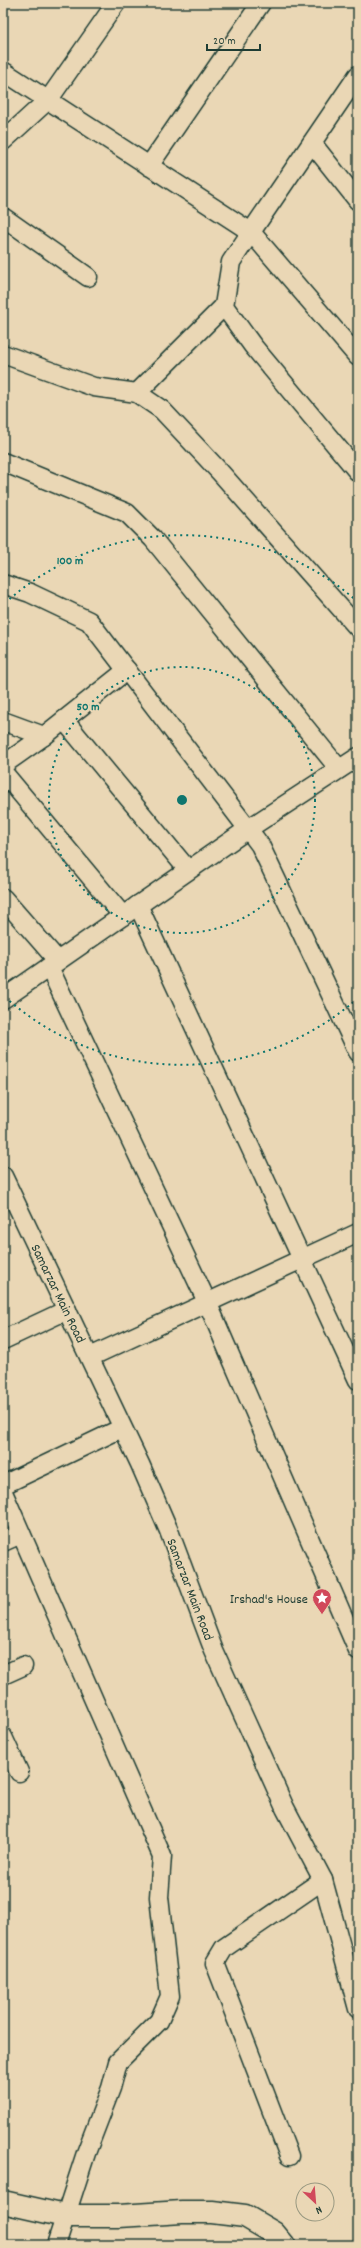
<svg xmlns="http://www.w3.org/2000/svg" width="361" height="2248" font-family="Dekko,sans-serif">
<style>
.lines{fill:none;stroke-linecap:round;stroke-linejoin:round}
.minor-casing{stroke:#1f3d34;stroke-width:21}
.secondary-casing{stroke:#1f3d34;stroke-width:25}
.minor{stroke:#ead7b5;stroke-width:18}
.secondary{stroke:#ead7b5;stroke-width:22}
.ring{fill:none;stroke:#0f766e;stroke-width:2;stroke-dasharray:2 4}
.labels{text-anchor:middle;stroke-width:4;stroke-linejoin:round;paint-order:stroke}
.street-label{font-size:14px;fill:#1f3d34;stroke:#ead7b5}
.poi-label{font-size:14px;fill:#1f3d34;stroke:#ead7b5;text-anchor:end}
.centre{fill:#0f766e;stroke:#ead7b5;stroke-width:2}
.ring-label{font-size:12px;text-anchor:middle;font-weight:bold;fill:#0f766e;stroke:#ead7b5;stroke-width:4;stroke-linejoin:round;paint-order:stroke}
</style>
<rect width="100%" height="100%" fill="#ead7b5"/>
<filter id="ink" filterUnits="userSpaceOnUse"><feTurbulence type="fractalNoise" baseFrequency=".025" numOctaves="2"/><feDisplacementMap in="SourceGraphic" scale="8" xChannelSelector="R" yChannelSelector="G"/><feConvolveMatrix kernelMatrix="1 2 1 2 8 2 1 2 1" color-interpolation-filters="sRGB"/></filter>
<g filter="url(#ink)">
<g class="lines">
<!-- minor casing -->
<g class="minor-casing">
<g id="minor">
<polyline points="3,71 251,232 231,262 224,306 253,346 358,472"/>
<polyline points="358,75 251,232 358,357"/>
<polyline points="3,141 49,99 116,3"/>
<polyline points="312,143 358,201"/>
<polyline points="149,166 261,3"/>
<polyline points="3,217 88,277"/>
<polyline points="3,354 94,387 137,393 162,410 220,472 358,628"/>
<polyline points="137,393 224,306"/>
<polyline points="3,462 127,513 153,539 339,769"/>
<polyline points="3,584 30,593 89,621 248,829 260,845 358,1052"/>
<polyline points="64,720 188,870"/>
<polyline points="3,721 44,736"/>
<polyline points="3,765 44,736 127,670"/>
<polyline points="3,772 123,916"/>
<polyline points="3,898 58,961"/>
<polyline points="138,905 358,1380"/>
<polyline points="49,967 208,1304 358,1651"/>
<polyline points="3,999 248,829 358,757"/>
<polyline points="3,1176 140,1464 169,1531 214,1651 285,1808 323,1880 358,2009"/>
<polyline points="3,1340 67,1310"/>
<polyline points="90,1357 358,1233"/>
<polyline points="3,1485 122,1428"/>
<polyline points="3,1492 162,1856 159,1897 170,1996 159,2021 118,2062 111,2088 86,2153 56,2245"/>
<polyline points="3,1542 21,1534"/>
<polyline points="3,1675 23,1666"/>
<polyline points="3,1737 19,1772"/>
<polyline points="289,2156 215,1963 224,1948 323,1880"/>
</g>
</g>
<!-- secondary casing -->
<g class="secondary-casing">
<polyline id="secondary" points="3,2202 65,2216 119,2216 182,2212 212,2212 245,2216 274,2233 284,2245"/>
</g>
<!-- minor -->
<use href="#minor" class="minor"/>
<!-- secondary -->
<use href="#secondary" class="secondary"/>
</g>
</g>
<!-- distance rings -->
<g class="ring">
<circle cx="182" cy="800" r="133"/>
<path d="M358 998A265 265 0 0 1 5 997M5 603A265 265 0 0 1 358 602"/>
</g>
<!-- icons -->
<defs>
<g id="sight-pin" transform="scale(1)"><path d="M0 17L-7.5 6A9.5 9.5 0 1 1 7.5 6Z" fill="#d1495b" stroke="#ead7b5"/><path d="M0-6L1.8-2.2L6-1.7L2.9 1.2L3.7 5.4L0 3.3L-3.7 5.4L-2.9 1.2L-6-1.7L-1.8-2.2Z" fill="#fff"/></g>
</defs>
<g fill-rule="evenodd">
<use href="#sight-pin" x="322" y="1598"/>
</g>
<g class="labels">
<!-- street labels -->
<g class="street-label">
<text transform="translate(59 1293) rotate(64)" y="5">Samarzar Main Road</text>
<text transform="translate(191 1589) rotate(69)" y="5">Samarzar Main Road</text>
</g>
<!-- poi labels -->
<g class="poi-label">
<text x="308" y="1603">Irshad's House</text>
</g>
</g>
<circle cx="182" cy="800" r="6" class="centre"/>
<g class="ring-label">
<text x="70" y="564">100 m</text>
<text x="88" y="710">50 m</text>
</g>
<!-- margin -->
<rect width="361" height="2248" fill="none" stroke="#ead7b5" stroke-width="16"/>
<rect x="8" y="8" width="345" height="2232" fill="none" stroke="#1f3d34" stroke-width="1.5" filter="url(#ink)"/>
<!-- north arrow -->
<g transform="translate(315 2202) rotate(154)"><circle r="19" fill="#ead7b5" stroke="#999981"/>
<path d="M0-3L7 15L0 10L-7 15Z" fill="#d1495b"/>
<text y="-6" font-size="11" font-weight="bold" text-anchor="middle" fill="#1f3d34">N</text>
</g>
<!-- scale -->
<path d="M207 44v6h53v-6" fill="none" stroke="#1f3d34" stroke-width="2"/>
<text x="213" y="44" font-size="12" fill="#1f3d34" stroke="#ead7b5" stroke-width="3" paint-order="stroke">20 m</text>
</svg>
